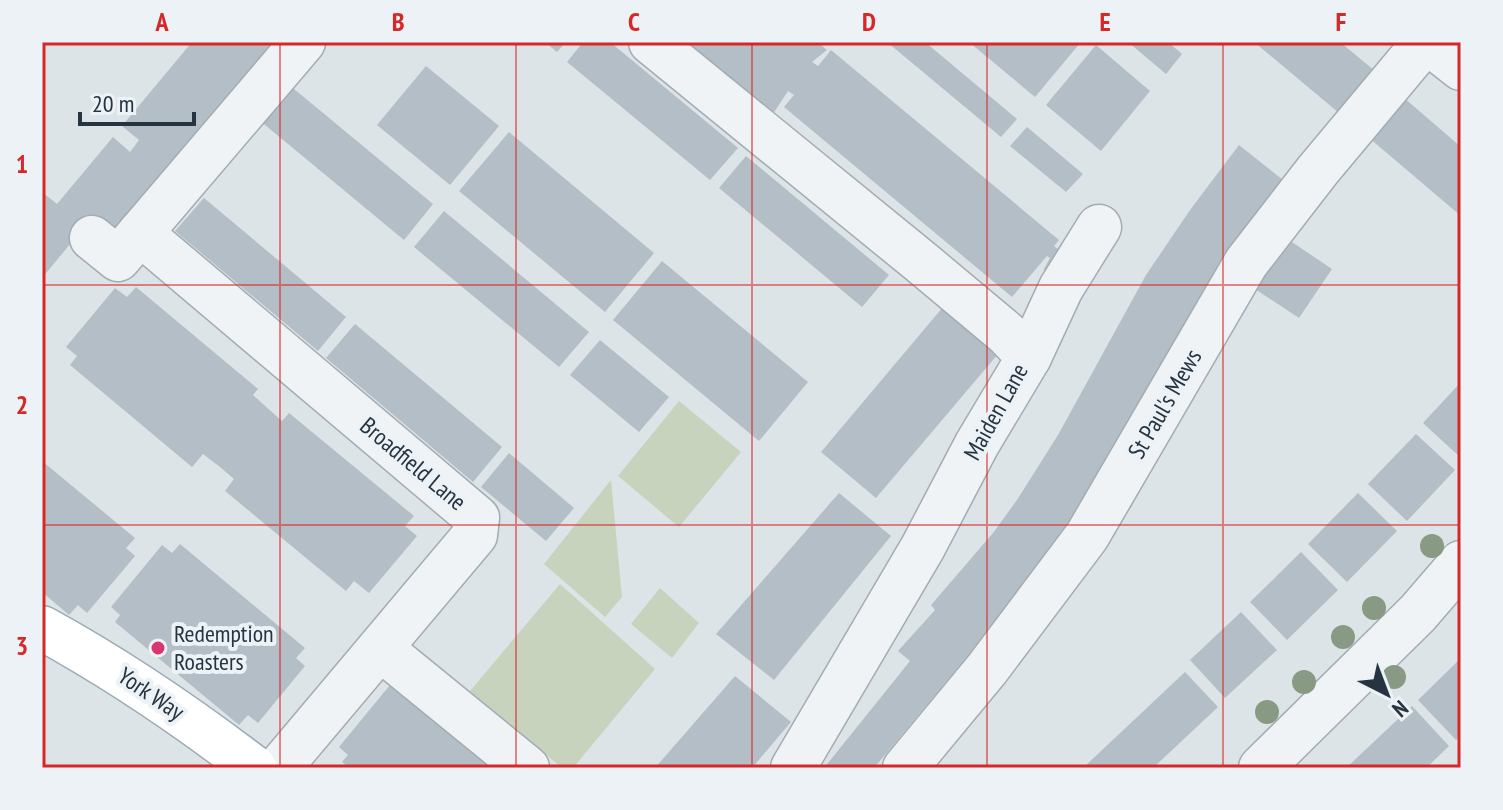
<svg xmlns="http://www.w3.org/2000/svg" width="1503" height="810" font-family="'PT Sans Narrow',sans-serif">
<style>
.green{fill:#c7d3bd}
.building{fill:#b4bec6}
.lines{fill:none;stroke-linecap:round;stroke-linejoin:round}
.minor-casing{stroke:#a2acb2;stroke-width:47}
.major-casing{stroke:#9baab5;stroke-width:47}
.minor{stroke:#f0f3f6;stroke-width:44}
.major{stroke:#fff;stroke-width:44}
.tree{fill:#889a83}
.grid{fill:none;stroke:#d62828;stroke-width:2;stroke-opacity:0.55}
.poi-dot{fill:#da356e;stroke:#ecf2f6;stroke-width:3}
.labels{text-anchor:middle;stroke-width:8;stroke-linejoin:round;paint-order:stroke}
.street-label{font-size:24px;fill:#253440;stroke:#ecf2f6}
.poi-label{font-size:24px;fill:#253440;stroke:#ecf2f6;text-anchor:start}
.neatline{fill:none;stroke:#d62828;stroke-width:3}
.grid-label{font-size:26px;text-anchor:middle;font-weight:bold;fill:#d62828}
</style>
<rect width="100%" height="100%" fill="#dde4e8"/>
<!-- green -->
<g class="green">
<polygon points="679,401 741,452 679,527 618,476"/>
<polygon points="611,480 622,597 605,617 544,564"/>
<polygon points="560,584 655,669 573,768 562,768 470,691"/>
<polygon points="660,588 699,623 672,658 631,624"/>
</g>
<!-- building -->
<g class="building">
<polygon points="192,42 274,42 106,244 85,226 42,278 42,192 57,204 113,137 130,152 139,140 122,126"/>
<polygon points="545,42 566,42 557,52"/>
<polygon points="583,42 610,42 738,148 710,180 567,62"/>
<polygon points="687,42 817,42 827,50 812,62 818,66 831,50 1059,240 1054,246 1069,258 1046,274 1044,269 1050,258 1047,256 1012,297 784,107 794,95 788,91 773,114"/>
<polygon points="887,42 925,42 1017,119 1001,137"/>
<polygon points="969,42 1081,42 1035,97"/>
<polygon points="1128,42 1168,42 1182,54 1166,74"/>
<polygon points="1254,42 1340,42 1375,71 1339,113"/>
<polygon points="1096,45 1150,91 1101,151 1046,105"/>
<polygon points="426,66 499,126 450,185 377,125"/>
<polygon points="288,84 433,204 404,240 259,120"/>
<polygon points="1403,97 1461,147 1461,216 1368,137"/>
<polygon points="1027,127 1083,174 1066,192 1010,146"/>
<polygon points="509,132 654,253 605,312 459,191"/>
<polygon points="1239,145 1283,180 1095,491 995,623 874,768 824,768 910,661 898,651 935,610 931,605 993,533 1017,500 1058,435 1146,275 1190,210"/>
<polygon points="746,156 889,275 862,307 719,188"/>
<polygon points="204,198 346,317 318,351 175,231"/>
<polygon points="444,211 589,332 559,367 414,247"/>
<polygon points="1286,238 1332,269 1299,318 1252,287"/>
<polygon points="662,261 808,382 759,441 613,320"/>
<polygon points="136,287 258,389 253,395 282,421 289,413 414,516 405,526 417,536 369,593 354,581 346,591 225,491 234,479 220,467 203,454 192,467 70,365 77,356 66,347 115,288 127,297"/>
<polygon points="943,307 998,354 876,498 821,452"/>
<polygon points="355,324 502,447 473,482 326,358"/>
<polygon points="600,340 669,397 639,432 570,375"/>
<polygon points="1461,382 1461,458 1423,423"/>
<polygon points="1416,434 1455,470 1407,521 1368,484"/>
<polygon points="509,453 574,508 546,541 481,487"/>
<polygon points="42,461 135,538 126,548 135,556 87,613 78,605 69,615 42,592"/>
<polygon points="839,493 891,536 774,680 716,634"/>
<polygon points="1358,493 1397,531 1347,582 1308,544"/>
<polygon points="180,544 305,648 296,658 305,666 258,723 248,715 239,725 115,622 120,615 111,607 162,545 172,553"/>
<polygon points="1301,552 1338,590 1287,640 1250,602"/>
<polygon points="1241,612 1277,650 1225,698 1190,660"/>
<polygon points="1461,658 1461,735 1456,740 1418,700"/>
<polygon points="1185,672 1218,707 1153,768 1083,768"/>
<polygon points="735,676 791,722 752,768 655,768"/>
<polygon points="407,684 509,768 350,768 342,762 348,755 339,747 390,685 400,693"/>
<polygon points="1412,706 1449,746 1426,768 1346,768"/>
</g>
<g class="lines">
<!-- minor casing -->
<g class="minor-casing">
<g id="minor">
<polyline points="651,42 921,262 1007,334 1029,357 977,444 923,547 793,768"/>
<polyline points="1428,42 1461,68"/>
<polyline points="140,233 477,518 475,535 279,768"/>
<polyline points="92,238 118,259 303,42"/>
<polyline points="1029,357 1061,288 1099,227"/>
<polyline points="381,649 527,768"/>
<polyline points="905,768 987,669 1087,536 1246,263 1318,170 1425,42"/>
<polyline points="1261,768 1418,613 1461,563"/>
</g>
</g>
<!-- major casing -->
<g class="major-casing">
<path id="major" d="M42,628C117,669 186,716 254,768"/>
</g>
<!-- minor -->
<use href="#minor" class="minor"/>
<!-- major -->
<use href="#major" class="major"/>
</g>
<!-- trees -->
<g class="tree">
<circle cx="1432" cy="546" r="12"/>
<circle cx="1374" cy="608" r="12"/>
<circle cx="1343" cy="637" r="12"/>
<circle cx="1394" cy="677" r="12"/>
<circle cx="1304" cy="682" r="12"/>
<circle cx="1267" cy="712" r="12"/>
</g>
<!-- grid -->
<path class="grid" d="M280,42V768M516,42V768M752,42V768M987,42V768M1223,42V768M42,285H1461M42,525H1461"/>
<!-- markers -->
<circle class="poi-dot" cx="158" cy="648" r="8"/>
<g class="labels">
<!-- street labels -->
<g class="street-label">
<text transform="translate(1165 404) rotate(-60)" y="8">St Paul's Mews</text>
<text transform="translate(996 412) rotate(-61)" y="8">Maiden Lane</text>
<text transform="translate(413 464) rotate(40)" y="8">Broadfield Lane</text>
<text transform="translate(151 694) rotate(34)" y="8">York Way</text>
</g>
<!-- poi labels -->
<g class="poi-label">
<text x="174" y="642">Redemption<tspan x="174" dy="28">Roasters</tspan></text>
</g>
</g>
<!-- border -->
<rect width="1503" height="810" fill="none" stroke="#ecf2f6" stroke-width="88"/>
<!-- north arrow -->
<g transform="translate(1387 694) rotate(138)" stroke="#ecf2f6" stroke-width="6" paint-order="stroke">
<path d="M0-6L14 30L0 20L-14 30Z" fill="#253440"/>
<text y="-12" font-size="22" font-weight="bold" text-anchor="middle" fill="#253440">N</text>
</g>
<!-- scale -->
<path d="M80 112v12h114v-12" fill="none" stroke="#253440" stroke-width="4"/>
<text x="92" y="112" font-size="24" fill="#253440" stroke="#ecf2f6" stroke-width="6" paint-order="stroke">20 m</text>
<rect x="44" y="44" width="1415" height="722" class="neatline"/>
<g class="grid-label">
<text x="162" y="31">A</text>
<text x="398" y="31">B</text>
<text x="634" y="31">C</text>
<text x="869" y="31">D</text>
<text x="1105" y="31">E</text>
<text x="1341" y="31">F</text>
<text x="22" y="173">1</text>
<text x="22" y="414">2</text>
<text x="22" y="655">3</text>
</g>
</svg>
